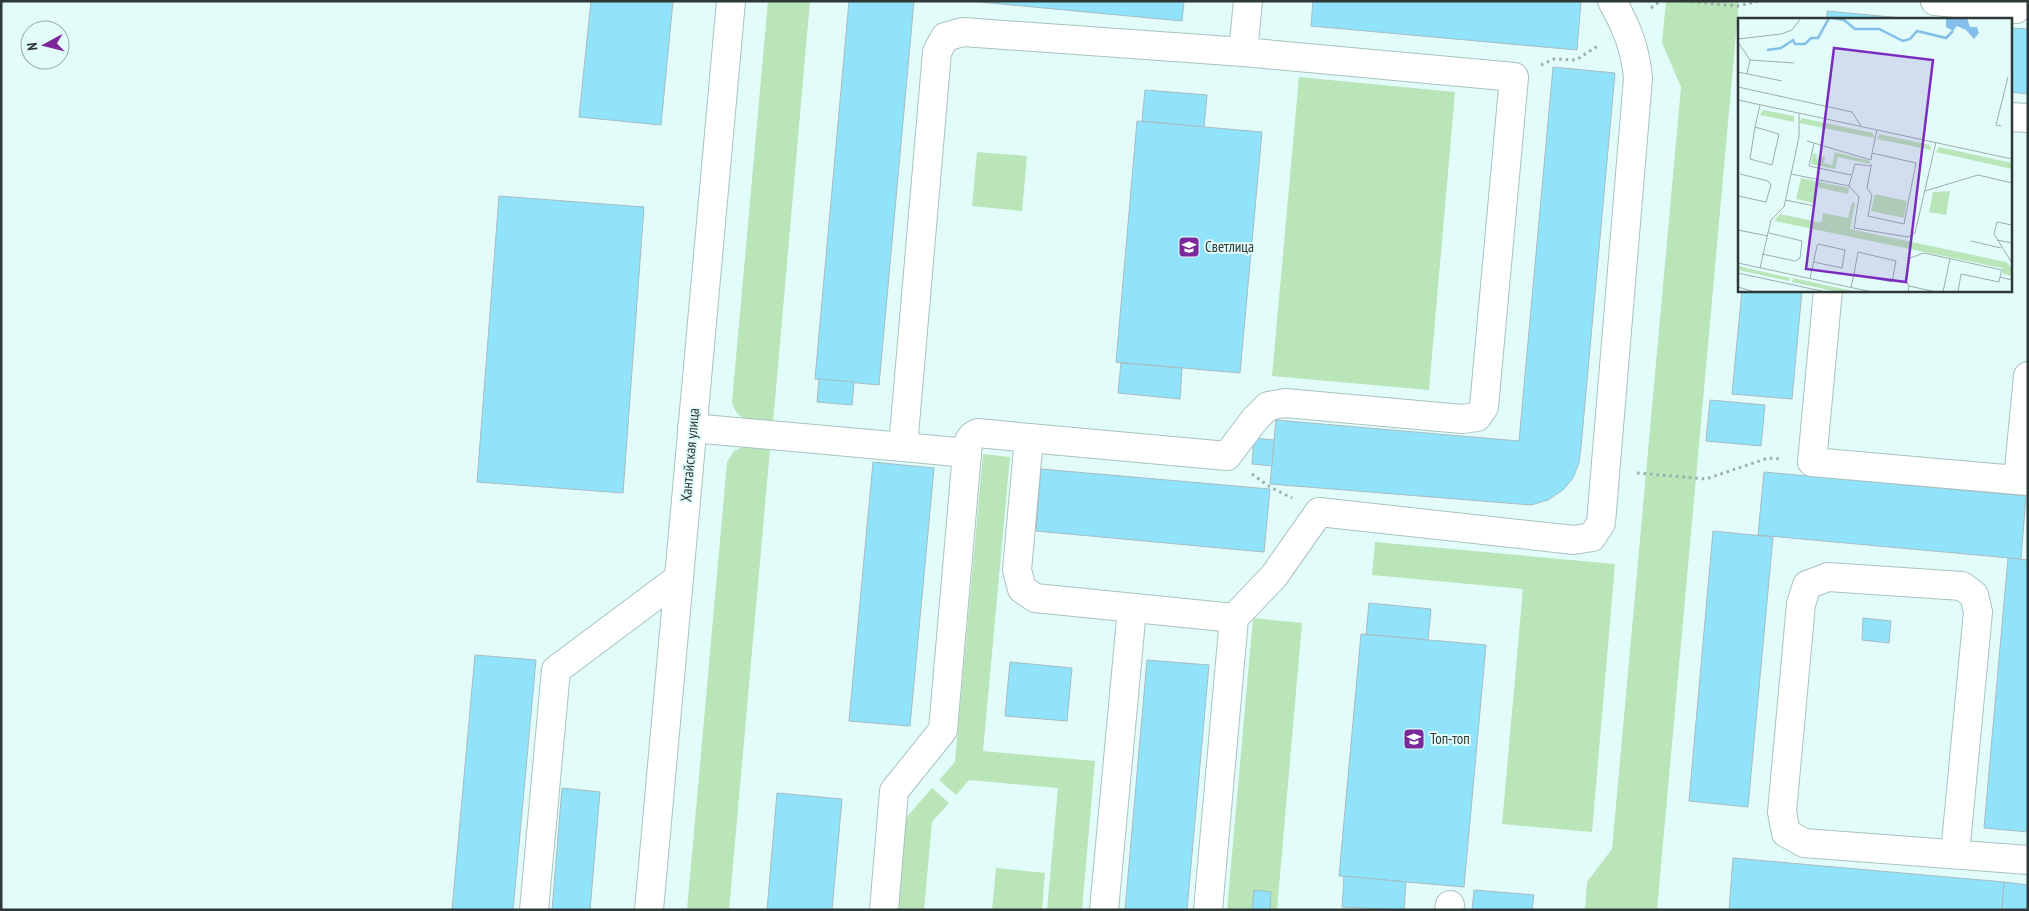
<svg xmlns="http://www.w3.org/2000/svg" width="2029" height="911" font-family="'PT Sans Narrow',sans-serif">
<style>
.green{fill:#b9e5b9}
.building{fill:#90e3fb;stroke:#a6bcc3}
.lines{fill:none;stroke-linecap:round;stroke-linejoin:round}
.minor-casing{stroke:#a9c2c1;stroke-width:30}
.path{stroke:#9baead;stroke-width:3;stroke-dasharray:2.5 4;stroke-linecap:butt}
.minor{stroke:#fff;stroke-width:28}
.labels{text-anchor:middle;stroke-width:4;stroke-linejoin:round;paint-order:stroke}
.poi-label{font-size:15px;fill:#2e3837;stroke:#e2fcfa;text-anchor:start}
.street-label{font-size:15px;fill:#2e3837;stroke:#e2fcfa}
.inset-river{fill:none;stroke:#84beea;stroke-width:2.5}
.inset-road{fill:none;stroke:#9aaeac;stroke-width:1}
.view{fill:#7b2cbf;fill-opacity:0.15;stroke:#7b2cbf;stroke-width:2.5}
.inset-edge{fill:none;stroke:#2e3837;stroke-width:2.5}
</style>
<rect width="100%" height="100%" fill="#e2fcfa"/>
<!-- green -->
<g class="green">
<path d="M768,1H810L773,423C755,421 737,423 732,402Z"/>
<polygon points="1666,1 1739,1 1657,910 1585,910 1587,882 1612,849 1681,87 1662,43"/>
<polygon points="1299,77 1455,92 1429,390 1272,376"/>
<polygon points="977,152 1027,156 1022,211 972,206"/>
<polygon points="745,446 770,449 729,910 687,910 727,462 734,451"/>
<polygon points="983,454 1010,457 983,751 1095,761 1082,910 1047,910 1058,788 969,780 956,795 939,780 955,762"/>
<polygon points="1375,542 1615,564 1592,832 1502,824 1523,589 1372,575"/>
<polygon points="1253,618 1302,623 1277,910 1227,910"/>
<polygon points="932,788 949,803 932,822 924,910 897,910 905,819"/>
<polygon points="996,868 1045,873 1042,910 992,910"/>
</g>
<!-- building -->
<g class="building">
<polygon points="591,1 673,1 661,125 579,117"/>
<polygon points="849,1 914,1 879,385 815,379"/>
<polygon points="969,1 1184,1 1182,21"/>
<polygon points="1313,1 1581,1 1577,50 1311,26"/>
<polygon points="1827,11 1913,19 1827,19"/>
<polygon points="2010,28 2028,29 2028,94 2010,92"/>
<polygon points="1553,67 1615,73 1581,447 1579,463 1573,478 1563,490 1548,500 1531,505 1270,484 1276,420 1519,441"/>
<polygon points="1145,90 1207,95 1204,127 1142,121"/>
<polygon points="1137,121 1262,132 1240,373 1116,362"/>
<polygon points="499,196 644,207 623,493 477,482"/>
<polygon points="1742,290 1802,290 1792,399 1732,394"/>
<polygon points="1121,363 1182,368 1180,399 1118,393"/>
<polygon points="819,379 854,382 852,405 817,402"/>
<polygon points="1710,400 1765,405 1761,446 1706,441"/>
<polygon points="1254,438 1274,440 1272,466 1252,464"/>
<polygon points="873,462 934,468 910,726 849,721"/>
<polygon points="1041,469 1270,489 1264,552 1036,531"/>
<polygon points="1764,472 2026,496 2021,559 1758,535"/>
<polygon points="1713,531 1773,537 1748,807 1689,801"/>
<polygon points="2008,558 2028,560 2028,832 1984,828"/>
<polygon points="1369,603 1431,609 1428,640 1366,634"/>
<polygon points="1863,618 1891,621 1889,643 1862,640"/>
<polygon points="1361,634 1486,645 1464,887 1339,876"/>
<polygon points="475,655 536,660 513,910 452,910"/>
<polygon points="1147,660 1209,665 1187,910 1125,910"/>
<polygon points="1010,662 1072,668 1067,721 1005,716"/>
<polygon points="562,788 600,792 590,910 552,910"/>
<polygon points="777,793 842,799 832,910 767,910"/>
<polygon points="1733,858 2004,882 2002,910 1729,910"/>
<polygon points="1344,876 1406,882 1404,910 1342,907"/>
<polygon points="2004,882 2028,885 2028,910 2002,910"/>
<polygon points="1254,890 1271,892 1270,910 1252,910"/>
<polygon points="1474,890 1534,895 1532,910 1472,910"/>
</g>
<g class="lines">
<!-- minor casing -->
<g class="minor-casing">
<g id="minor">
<polyline points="1935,1 2016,9 2024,1"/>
<polyline points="1243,52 1248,1"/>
<polyline points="2010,117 2028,118"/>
<polyline points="1828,290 1812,462 2028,481"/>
<polyline points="692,428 903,447 937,52 945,37 963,32 1243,52 1514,77 1484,407 1477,417 1462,419 1285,403 1268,406 1255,419 1227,456 1029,438"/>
<path d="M967,453C968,443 968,437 978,433L1029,438L1017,570L1022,589L1035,598L1234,618"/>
<polyline points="2018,480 2028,376"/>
<polyline points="1955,854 1978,612 1974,595 1962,586 1828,577 1807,585 1801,604 1782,812 1786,833 1804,843 2028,860"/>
<polyline points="534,910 556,670 679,578"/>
<polyline points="649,910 731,1"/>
<polyline points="884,910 894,791 943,730 967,453 903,447"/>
<polyline points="1104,910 1132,609"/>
<path d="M1208,910L1234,618L1274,576L1319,512L1574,540L1592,537L1601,523L1638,78C1635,47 1627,28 1612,1"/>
<polyline points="1449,910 1450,905"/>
</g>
</g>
<!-- path -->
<g class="path">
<polyline points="1685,1 1738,6 1759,1"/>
<polyline points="1651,8 1660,1"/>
<polyline points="1541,65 1554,59 1576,60 1599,45"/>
<polyline points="1637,473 1706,479 1768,458 1781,459"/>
<polyline points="1252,474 1270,487 1292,498"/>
</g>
<!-- minor -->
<use href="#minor" class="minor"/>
</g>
<!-- icons -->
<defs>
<g id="school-square" transform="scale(1.125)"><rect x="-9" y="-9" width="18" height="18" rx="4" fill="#7b299a" stroke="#e2fcfa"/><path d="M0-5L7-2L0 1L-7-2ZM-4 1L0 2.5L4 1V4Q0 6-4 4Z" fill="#fff"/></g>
</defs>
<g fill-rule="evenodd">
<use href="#school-square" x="1189" y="247"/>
<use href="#school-square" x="1414" y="739"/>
</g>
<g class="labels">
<!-- poi labels -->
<g class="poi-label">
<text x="1205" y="252">Светлица</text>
<text x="1430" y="744">Топ-топ</text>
</g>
<!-- street labels -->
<g class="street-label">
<text transform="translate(690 455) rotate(-85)" y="5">Хантайская улица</text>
</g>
</g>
<!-- overview -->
<g transform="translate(1738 18)">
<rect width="274" height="274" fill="#e2fcfa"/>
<path d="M25,92L56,98V104L22,97ZM64,100L135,115L136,120L61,105ZM141,116L192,127L193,132L139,121ZM201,129L274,145V151L198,134ZM97,134L132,143V146L100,139L97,151L73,146L75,135L79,136L78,143L80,138L87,139L86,145L94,147ZM63,160L111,170L110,176L78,169L75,185L58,181ZM212,173L208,197L191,194L195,174ZM137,176L169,183L166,200L133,193ZM114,184L117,185L112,211L83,205L85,195L110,200ZM42,196L268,244L274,250V258L265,256L264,250L36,203ZM0,248L52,260L51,263L0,252ZM55,260L119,274H100L54,264Z" fill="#b9e5b9"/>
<path d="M208,0H229L232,9H239L241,15L236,21L228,12L219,8L215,13L208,9Z" fill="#84beea"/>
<path class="inset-river" d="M95,0L106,2L117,11H141L165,23L172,21L179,13L208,20L215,13M29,32L43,30L55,22L57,26H67L73,20H80L91,0"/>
<path class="inset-road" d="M0,21L43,16L54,12L63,0M0,24L12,42L9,56M12,42L56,45M0,54L44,63M0,69L114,94L123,108M0,82L274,141M263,108L258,107L270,59M17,109L41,116L34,147L12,141L17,109L22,87M69,123L133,142L134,135M76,125L71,148L113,157M133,148L129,170L134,177L130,198L166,206L178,145L134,135L139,112M53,156L111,168L121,179L116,210L170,219L177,215L198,124M111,168L117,146L133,148L134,146M187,173L240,157L274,165M0,178L28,184L33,167L30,163L2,156M47,182L77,188M274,207L259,204L256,216L274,245M0,212L30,218M259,222L274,225M233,223L263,230M24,236L57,243L62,240L64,223L31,215M0,245L134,274M22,250L33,202L46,189L61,119V95M0,255L88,274M72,261L79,228L80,226L107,232L104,250L76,244M171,268L198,274M0,269L17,274M113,269L116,256L154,264L158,243L120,234L116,256M170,274L171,268L167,262L172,240L186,235L264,252L262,259M205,274L212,241M220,274L223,256L261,264L262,259L274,262"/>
<path class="view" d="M96,30L195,42L168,264L68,251Z"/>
<rect width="274" height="274" class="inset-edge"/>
</g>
<!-- border -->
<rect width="2029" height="911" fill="none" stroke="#2e3837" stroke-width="5"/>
<!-- north arrow -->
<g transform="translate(45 45) rotate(263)"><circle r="24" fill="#e2fcfa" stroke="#9aaeac"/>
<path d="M0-4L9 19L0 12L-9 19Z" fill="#7b299a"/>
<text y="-8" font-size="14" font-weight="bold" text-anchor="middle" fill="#2e3837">N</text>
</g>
</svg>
